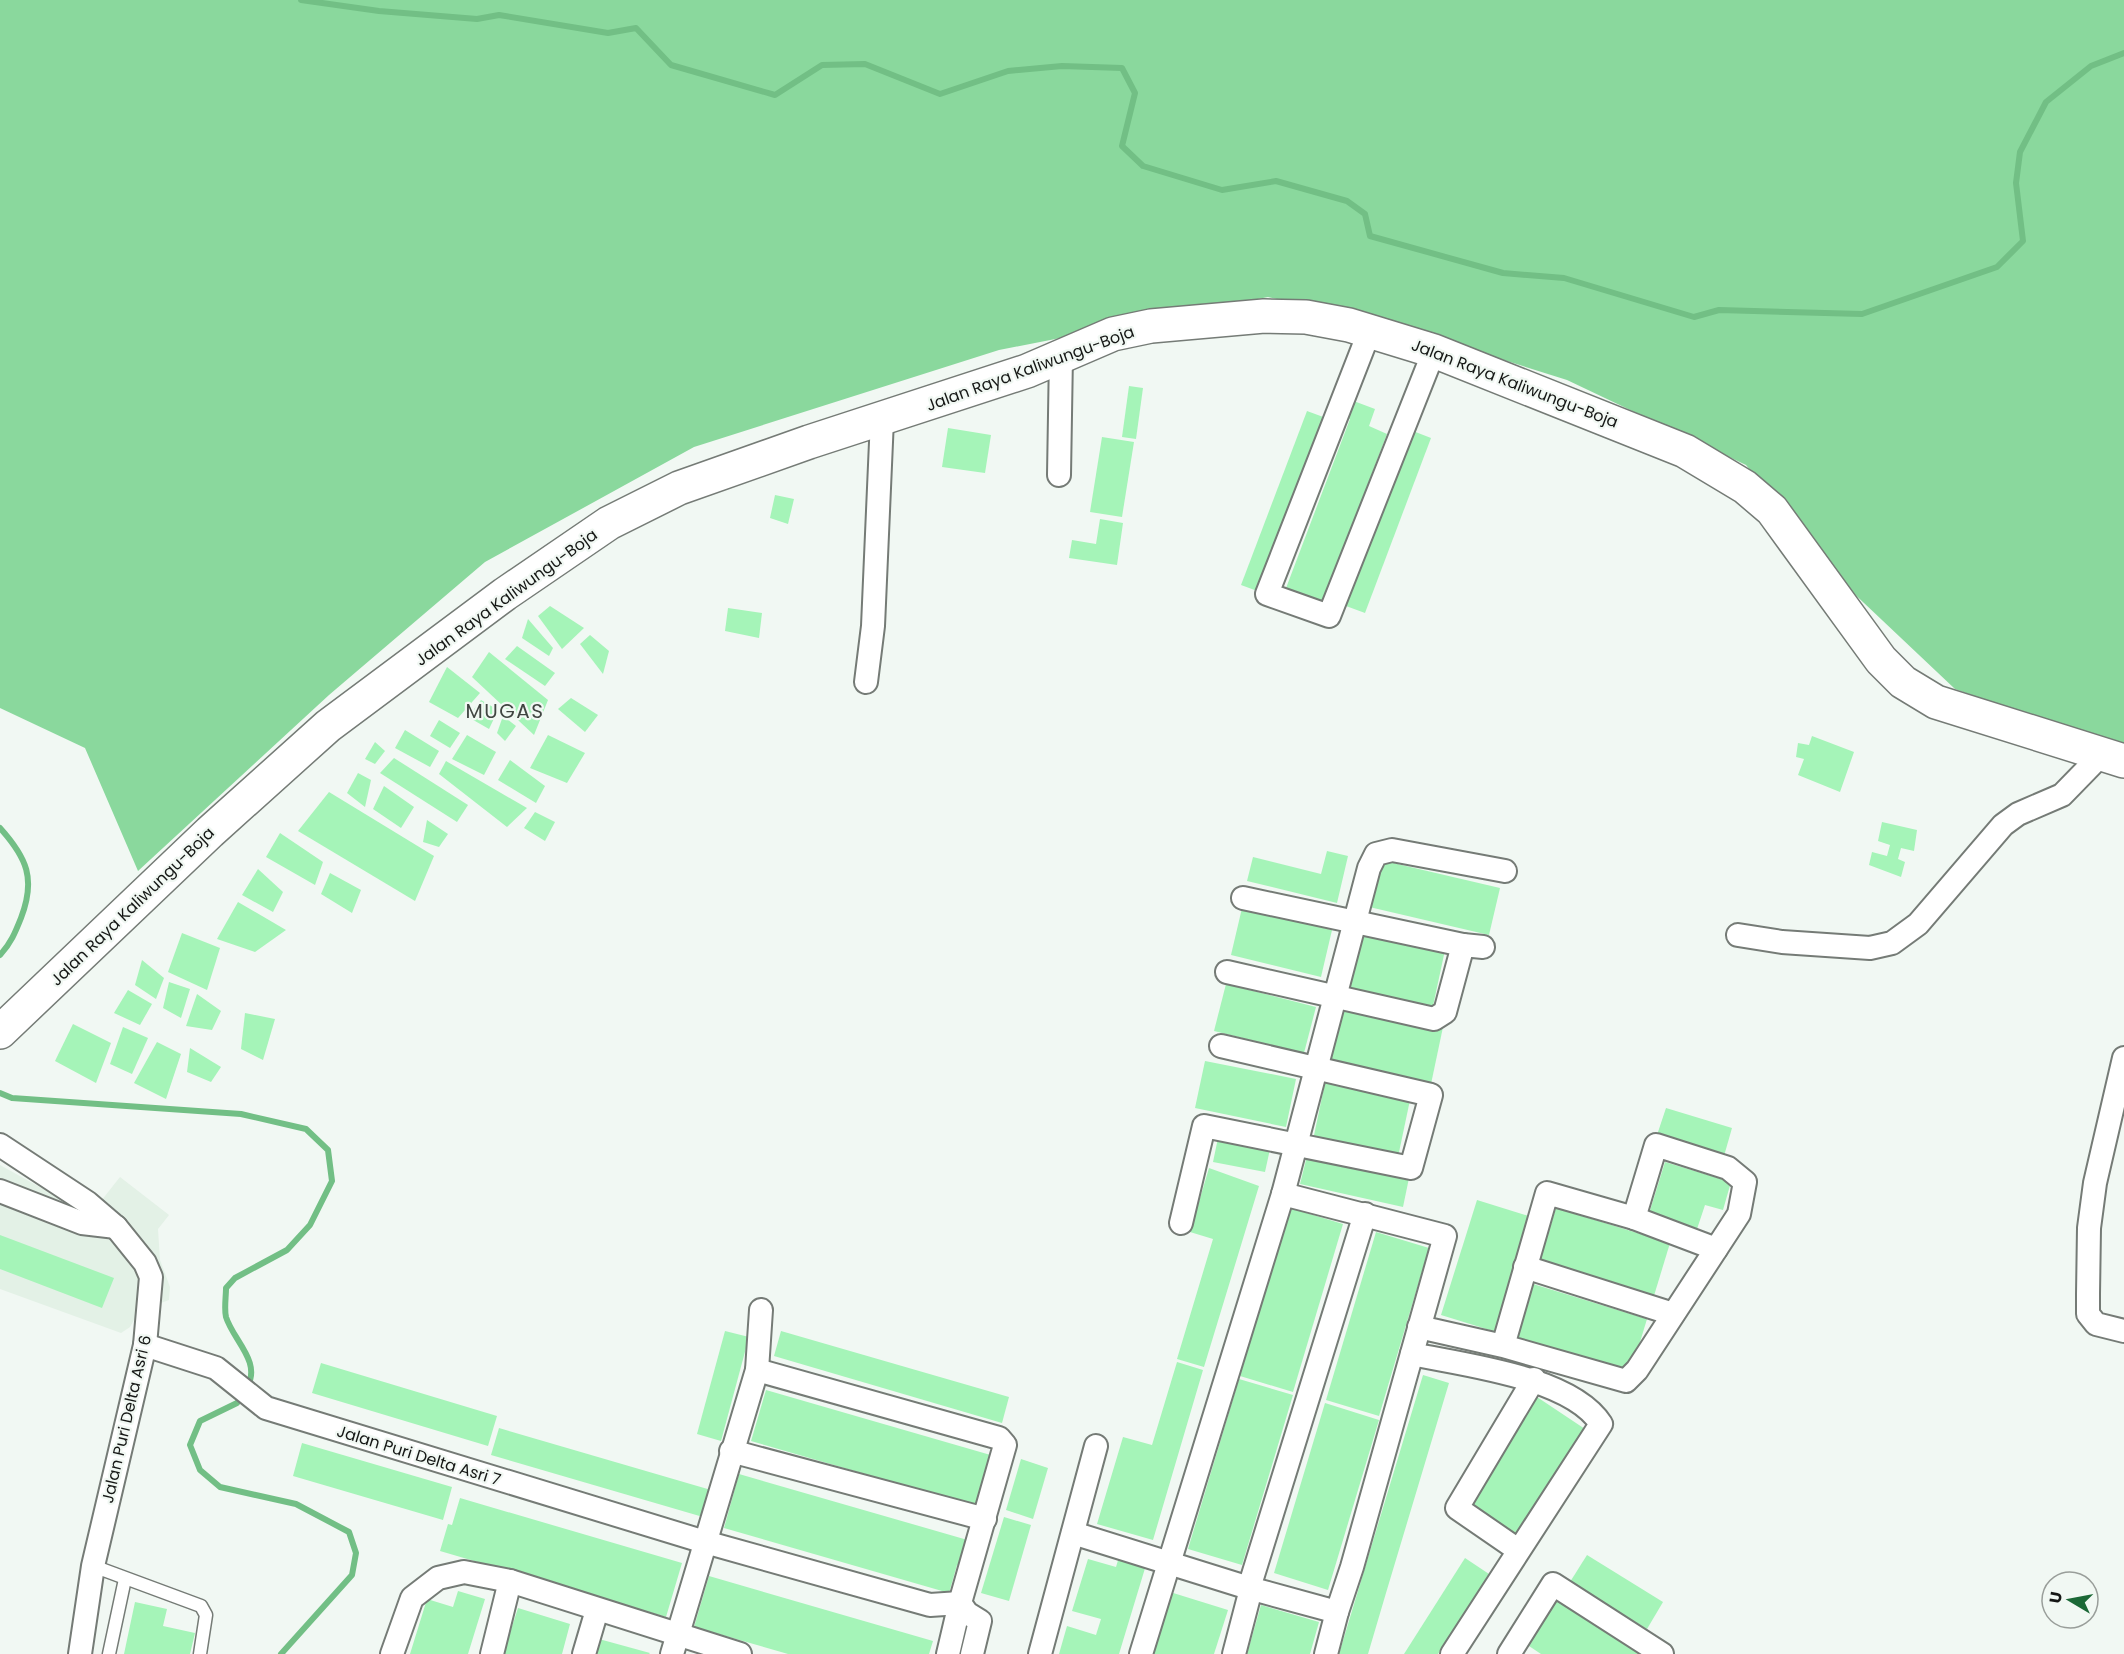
<svg xmlns="http://www.w3.org/2000/svg" width="2124" height="1654" font-family="Poppins,sans-serif">
<style>
.built{fill:#e3f1e6}
.forest{fill:#8ad89d}
.lines{fill:none;stroke-linecap:round;stroke-linejoin:round}
.stream{stroke:#72bf85;stroke-width:6}
.building{fill:#a5f4b8}
.service-casing{stroke:#757b76;stroke-width:15}
.minor-casing{stroke:#757b76;stroke-width:26}
.secondary-casing{stroke:#757b76;stroke-width:36}
.service{stroke:#fff;stroke-width:12}
.minor{stroke:#fff;stroke-width:22}
.secondary{stroke:#fff;stroke-width:33}
.labels{text-anchor:middle;stroke-width:4.5;stroke-linejoin:round;paint-order:stroke}
.street-label{font-size:16px;fill:#151715;stroke:#f1f8f3}
.quarter-label{font-size:20px;letter-spacing:1.5px;fill:#404541;stroke:#f1f8f3}
</style>
<rect width="100%" height="100%" fill="#f1f8f3"/>
<!-- built -->
<polygon class="built" points="0,1165 90,1215 120,1177 169,1215 158,1229 160,1260 170,1287 169,1300 139,1311 130,1327 121,1333 0,1289"/>
<!-- forest -->
<polygon class="forest" points="0,0 2124,0 2124,750 1955,689 1846,586 1746,465 1567,380 1386,323 1268,297 999,350 694,447 485,562 329,695 138,871 85,748 0,708"/>
<g class="lines">
<!-- stream -->
<g class="stream">
<polyline points="301,0 379,11 477,19 499,15 608,33 636,28 671,65 775,95 822,65 865,64 940,94 1008,71 1062,66 1122,68 1135,93 1122,146 1143,166 1222,190 1276,181 1347,201 1365,214 1370,236 1503,273 1564,278 1694,317 1719,310 1862,314 1997,267 2023,241 2016,183 2020,152 2046,102 2091,66 2124,53"/>
<path d="M0,828C27,858 36,879 21,918C15,933 11,943 0,955"/>
<path d="M0,1093L12,1098L241,1114L306,1129L328,1150L332,1181L310,1225L287,1250L235,1278L226,1288C226,1297 224,1309 226,1317C233,1340 262,1362 247,1387"/>
<polyline points="242,1396 237,1403 200,1421 190,1445 200,1470 220,1487 296,1504 349,1532 356,1553 352,1575 281,1654"/>
</g>
</g>
<!-- building -->
<g class="building">
<polygon points="1129,386 1143,388 1136,439 1122,437"/>
<polygon points="1351,400 1375,409 1369,426 1387,434 1320,610 1283,596 1350,419 1344,417"/>
<polygon points="1307,411 1326,418 1260,592 1241,585"/>
<polygon points="948,428 991,435 985,473 942,467"/>
<polygon points="1413,431 1431,438 1365,613 1346,606"/>
<polygon points="1102,437 1134,442 1122,517 1090,512"/>
<polygon points="775,495 794,499 788,524 770,518"/>
<polygon points="1100,519 1123,523 1117,565 1069,558 1072,540 1096,544"/>
<polygon points="550,606 584,628 562,649 538,616"/>
<polygon points="728,608 762,613 759,638 725,631"/>
<polygon points="528,619 553,648 549,656 522,638"/>
<polygon points="590,635 609,651 603,674 580,644"/>
<polygon points="517,646 555,673 545,686 505,659"/>
<polygon points="489,652 548,700 534,735 472,677"/>
<polygon points="447,667 480,693 458,718 429,702"/>
<polygon points="571,698 598,715 585,732 558,709"/>
<polygon points="481,700 498,710 489,729 468,717"/>
<polygon points="503,716 516,726 505,741 497,733"/>
<polygon points="439,720 460,733 450,748 430,736"/>
<polygon points="405,730 439,751 430,767 395,748"/>
<polygon points="467,735 496,752 484,775 452,759"/>
<polygon points="548,735 585,753 567,783 530,768"/>
<polygon points="1812,736 1854,752 1840,792 1798,775 1804,759 1796,757 1798,743 1809,745"/>
<polygon points="375,742 385,751 375,764 365,759"/>
<polygon points="394,758 468,805 457,822 380,773"/>
<polygon points="510,760 545,786 536,803 498,780"/>
<polygon points="446,761 527,808 507,827 439,774"/>
<polygon points="358,773 371,780 365,807 347,793"/>
<polygon points="384,786 414,807 401,828 373,809"/>
<polygon points="329,792 434,856 415,901 298,831"/>
<polygon points="535,812 555,822 545,841 524,828"/>
<polygon points="427,820 448,834 439,847 423,842"/>
<polygon points="1882,822 1917,830 1914,851 1901,848 1898,859 1905,862 1901,877 1869,865 1872,852 1887,856 1890,845 1878,841"/>
<polygon points="280,833 323,862 315,885 266,857"/>
<polygon points="1327,851 1348,856 1337,903 1247,881 1253,857 1321,874"/>
<polygon points="1376,859 1500,888 1489,935 1365,906"/>
<polygon points="258,869 283,892 273,912 242,895"/>
<polygon points="330,873 361,890 352,913 321,894"/>
<polygon points="238,902 286,930 255,952 217,939"/>
<polygon points="1242,908 1332,930 1321,977 1231,955"/>
<polygon points="1361,931 1445,950 1433,1006 1349,988"/>
<polygon points="182,933 220,948 207,990 168,972"/>
<polygon points="142,960 164,978 156,999 135,985"/>
<polygon points="169,982 190,989 181,1018 163,1008"/>
<polygon points="1226,984 1316,1007 1304,1053 1214,1031"/>
<polygon points="128,990 152,1004 140,1025 114,1013"/>
<polygon points="197,994 221,1011 212,1030 186,1026"/>
<polygon points="1343,1005 1443,1027 1431,1084 1330,1062"/>
<polygon points="245,1013 275,1019 263,1060 241,1049"/>
<polygon points="73,1024 111,1043 96,1083 55,1061"/>
<polygon points="123,1027 148,1038 132,1074 110,1064"/>
<polygon points="157,1042 181,1054 166,1099 134,1083"/>
<polygon points="190,1048 221,1067 211,1082 187,1072"/>
<polygon points="1205,1061 1296,1079 1286,1127 1195,1108"/>
<polygon points="1325,1083 1410,1100 1398,1157 1313,1140"/>
<polygon points="1666,1108 1732,1128 1724,1156 1657,1135"/>
<polygon points="1218,1138 1270,1149 1265,1172 1213,1162"/>
<polygon points="1307,1156 1409,1178 1403,1207 1300,1184"/>
<polygon points="1665,1162 1731,1182 1723,1210 1705,1205 1696,1232 1648,1217"/>
<polygon points="1209,1168 1259,1186 1204,1367 1177,1359 1213,1239 1190,1232"/>
<polygon points="1477,1200 1532,1217 1496,1332 1441,1315"/>
<polygon points="1290,1208 1343,1224 1293,1392 1240,1376"/>
<polygon points="1556,1208 1670,1243 1653,1299 1539,1263"/>
<polygon points="1376,1232 1429,1248 1379,1416 1326,1400"/>
<polygon points="0,1235 114,1278 102,1308 0,1269"/>
<polygon points="1533,1284 1647,1319 1630,1375 1516,1339"/>
<polygon points="725,1331 749,1337 721,1441 697,1434"/>
<polygon points="781,1331 1009,1397 1002,1423 774,1356"/>
<polygon points="1177,1362 1203,1370 1153,1540 1097,1524 1123,1437 1152,1445"/>
<polygon points="321,1363 497,1416 488,1446 312,1393"/>
<polygon points="1423,1375 1449,1383 1386,1593 1368,1654 1339,1654"/>
<polygon points="1239,1379 1293,1395 1242,1565 1188,1549"/>
<polygon points="766,1390 994,1456 979,1507 751,1441"/>
<polygon points="1537,1397 1585,1429 1516,1534 1468,1503"/>
<polygon points="1325,1403 1379,1420 1328,1590 1274,1573"/>
<polygon points="499,1428 711,1490 703,1517 491,1455"/>
<polygon points="302,1443 452,1487 443,1520 293,1476"/>
<polygon points="1021,1459 1048,1468 1033,1519 1006,1510"/>
<polygon points="739,1474 971,1541 964,1567 957,1565 949,1593 724,1528"/>
<polygon points="460,1498 682,1563 666,1617 440,1551 448,1524 452,1525"/>
<polygon points="1004,1517 1031,1525 1009,1601 981,1593"/>
<polygon points="1587,1555 1663,1602 1647,1629 1570,1582"/>
<polygon points="1119,1557 1146,1565 1119,1654 1059,1654 1067,1626 1096,1635 1101,1619 1072,1611 1088,1559 1116,1567"/>
<polygon points="1465,1558 1489,1574 1470,1604 1438,1654 1404,1654"/>
<polygon points="709,1576 933,1641 929,1654 788,1654 694,1627"/>
<polygon points="458,1591 485,1599 468,1654 410,1654 427,1599 453,1607"/>
<polygon points="1170,1592 1228,1610 1214,1654 1151,1654"/>
<polygon points="1558,1596 1646,1654 1541,1654 1526,1644"/>
<polygon points="135,1602 167,1609 163,1626 195,1633 190,1654 124,1654"/>
<polygon points="1261,1605 1319,1622 1310,1654 1247,1654"/>
<polygon points="518,1608 570,1624 562,1654 503,1654"/>
<polygon points="599,1639 650,1653 649,1654 595,1654"/>
</g>
<g class="lines">
<!-- service casing -->
<g class="service-casing">
<g id="service">
<polyline points="93,1566 201,1606 206,1615 200,1654"/>
<polyline points="109,1654 125,1579"/>
</g>
</g>
<!-- minor casing -->
<g class="minor-casing">
<g id="minor">
<polyline points="1370,330 1267,594 1329,616 1434,351"/>
<polyline points="1059,475 1061,355"/>
<polyline points="866,682 873,626 882,419"/>
<polyline points="1243,898 1463,945"/>
<polyline points="1738,935 1782,942 1870,948 1892,943 1918,924 2003,825 2018,814 2062,795 2101,755"/>
<polyline points="1227,972 1434,1019 1445,1012 1463,945 1483,947"/>
<polyline points="2124,1058 2095,1183 2089,1228 2088,1294 2088,1314 2096,1324 2124,1331"/>
<polyline points="0,1145 88,1203 116,1227 145,1263 151,1277 145,1345 93,1566 80,1654"/>
<polyline points="0,1191 82,1223 116,1227"/>
<polyline points="1634,1218 1716,1249"/>
<polyline points="1181,1223 1204,1126 1411,1168 1431,1095 1221,1046"/>
<polyline points="1525,1267 1673,1314"/>
<polyline points="1419,1327 1503,1346 1626,1381 1637,1370 1739,1214 1745,1182 1728,1168 1656,1145 1634,1218 1547,1193 1503,1346"/>
<polyline points="145,1345 216,1368 266,1408 705,1542 930,1605 960,1603 948,1654"/>
<path d="M1412,1354C1464,1365 1571,1377 1601,1424L1452,1654"/>
<polyline points="757,1370 999,1438 1005,1445 960,1603 967,1613 980,1621 972,1654"/>
<polyline points="731,1451 985,1519"/>
<polyline points="1073,1533 1249,1588 1337,1612 1352,1567 1445,1236 1283,1194"/>
<polyline points="1518,1550 1457,1508 1534,1379"/>
<polyline points="1249,1588 1365,1214"/>
<polyline points="392,1654 412,1598 438,1578 464,1572 510,1581 740,1654"/>
<polyline points="492,1654 510,1581"/>
<polyline points="584,1654 597,1610"/>
<polyline points="672,1654 757,1370 761,1310"/>
<polyline points="1040,1654 1096,1446"/>
<polyline points="1141,1654 1283,1194 1369,868 1376,854 1392,850 1505,871"/>
<polyline points="1234,1654 1251,1589"/>
<polyline points="1326,1654 1337,1612"/>
<polyline points="1509,1654 1553,1584 1662,1654"/>
</g>
</g>
<!-- secondary casing -->
<g class="secondary-casing">
<polyline id="secondary" points="0,1032 210,832 328,726 505,594 609,523 679,488 809,442 1027,371 1113,334 1151,326 1264,316 1306,317 1349,325 1434,351 1685,451 1745,487 1772,510 1881,660 1903,682 1936,702 2124,761"/>
</g>
<!-- service -->
<use href="#service" class="service"/>
<!-- minor -->
<use href="#minor" class="minor"/>
<!-- secondary -->
<use href="#secondary" class="secondary"/>
</g>
<g class="labels">
<!-- street labels -->
<g class="street-label">
<text transform="translate(1030 368) rotate(-20)" y="6">Jalan Raya Kaliwungu-Boja</text>
<text transform="translate(1515 383) rotate(21)" y="6">Jalan Raya Kaliwungu-Boja</text>
<text transform="translate(506 597) rotate(-36)" y="6">Jalan Raya Kaliwungu-Boja</text>
<text transform="translate(132 906) rotate(-44)" y="6">Jalan Raya Kaliwungu-Boja</text>
<text transform="translate(126 1419) rotate(-77)" y="6">Jalan Puri Delta Asri 6</text>
<text transform="translate(419 1455) rotate(17)" y="6">Jalan Puri Delta Asri 7</text>
</g>
<!-- quarter labels -->
<g class="quarter-label">
<text x="505" y="718">MUGAS</text>
</g>
</g>
<!-- north arrow -->
<g transform="translate(2070 1600) rotate(280)"><circle r="28" fill="#f1f8f3" stroke="#999e9a" stroke-width="1.5"/>
<path d="M0-4.5L10 22L0 15L-10 22Z" fill="#1b6836"/>
<text y="-9" font-size="16" font-weight="bold" text-anchor="middle" fill="#151715">U</text>
</g>
</svg>
